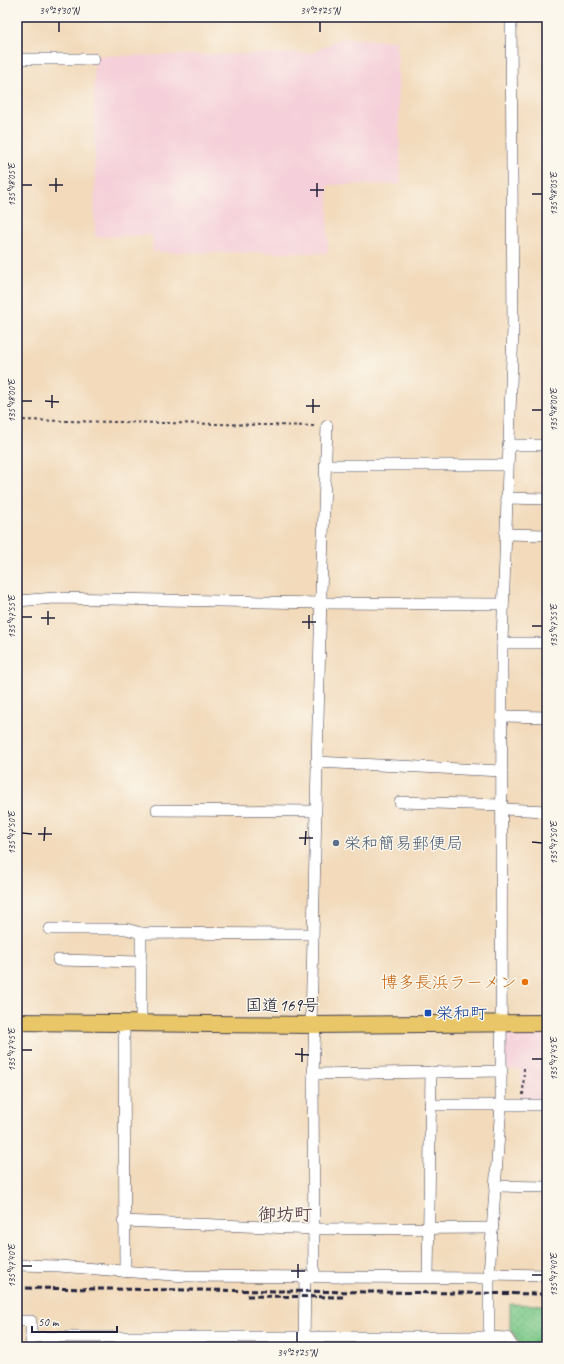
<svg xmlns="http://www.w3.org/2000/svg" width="564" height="1364" font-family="Caveat,'Klee One',sans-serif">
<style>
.built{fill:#f5cfd9}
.park{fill:url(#park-dots);stroke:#4e7561}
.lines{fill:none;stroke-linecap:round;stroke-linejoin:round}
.minor-casing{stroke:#413e4e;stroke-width:12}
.highway-casing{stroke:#413e4e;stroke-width:18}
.path{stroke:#413e4e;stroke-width:2;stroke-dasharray:3 3;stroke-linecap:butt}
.minor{stroke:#fff;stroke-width:11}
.highway{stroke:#e9c769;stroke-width:16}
.rail{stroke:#22223b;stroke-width:3;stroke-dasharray:6 3;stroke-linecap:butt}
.ticks{fill:none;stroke:#22223b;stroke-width:1.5}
.service-dot{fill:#5c6f8a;stroke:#fbf7ec;stroke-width:1.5}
.food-dot{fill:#e8710a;stroke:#fbf7ec;stroke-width:1.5}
.transit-dot{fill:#1a4fb4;stroke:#fbf7ec;stroke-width:1.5}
.labels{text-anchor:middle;stroke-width:3;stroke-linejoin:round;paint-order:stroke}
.service-label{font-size:17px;fill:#4e5e75;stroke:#fbf7ec;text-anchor:start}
.food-label{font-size:17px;fill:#c56008;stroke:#fbf7ec;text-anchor:end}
.street-label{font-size:17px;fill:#22223b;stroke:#fbf7ec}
.transit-label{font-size:17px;fill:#164399;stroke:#fbf7ec;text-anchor:start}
.neighbourhood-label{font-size:18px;font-weight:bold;fill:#644a52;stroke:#fbf7ec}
.neatline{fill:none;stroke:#22223b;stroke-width:1.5}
.ticks-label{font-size:10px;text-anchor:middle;fill:#22223b}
</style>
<defs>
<pattern id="park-dots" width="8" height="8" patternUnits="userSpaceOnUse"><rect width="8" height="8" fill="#79c887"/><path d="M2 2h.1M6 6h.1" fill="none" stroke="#63a270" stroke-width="1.8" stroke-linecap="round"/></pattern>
</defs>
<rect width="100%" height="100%" fill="#fbf7ec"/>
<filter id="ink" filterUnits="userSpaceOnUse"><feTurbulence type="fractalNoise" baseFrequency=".025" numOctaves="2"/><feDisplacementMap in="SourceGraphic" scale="8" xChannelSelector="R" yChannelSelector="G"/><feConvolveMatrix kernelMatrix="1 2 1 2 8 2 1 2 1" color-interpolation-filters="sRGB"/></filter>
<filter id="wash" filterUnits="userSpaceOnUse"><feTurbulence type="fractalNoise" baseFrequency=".012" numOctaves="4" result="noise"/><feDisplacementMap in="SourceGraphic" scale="16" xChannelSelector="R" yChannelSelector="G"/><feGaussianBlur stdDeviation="0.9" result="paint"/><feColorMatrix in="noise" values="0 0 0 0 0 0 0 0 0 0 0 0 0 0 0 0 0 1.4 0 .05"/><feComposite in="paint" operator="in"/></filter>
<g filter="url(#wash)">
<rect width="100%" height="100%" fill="#f2dabb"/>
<!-- built -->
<g class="built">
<polygon points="341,38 397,41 401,184 328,185 328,253 153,252 152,235 95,237 94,56 312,53"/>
<polygon points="505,1032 547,1032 547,1100 521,1100 521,1070 504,1070"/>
</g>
<!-- park -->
<polygon class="park" points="510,1304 547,1305 547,1347 522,1347 510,1329"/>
</g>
<g filter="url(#ink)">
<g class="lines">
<!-- minor casing -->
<g class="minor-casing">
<g id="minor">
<polyline points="17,59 94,59"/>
<polyline points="508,445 547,445"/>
<polyline points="325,465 507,465"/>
<polyline points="506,498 547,499"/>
<polyline points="505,534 547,535"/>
<polyline points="17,601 55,598 321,603 503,604"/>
<polyline points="502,643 547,643"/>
<polyline points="502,716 547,717"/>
<polyline points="316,762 502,771"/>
<polyline points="400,802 502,805"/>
<polyline points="502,809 547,811"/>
<polyline points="157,810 315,811"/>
<polyline points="50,929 126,929 141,933"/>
<polyline points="58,960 141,962"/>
<polyline points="124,1022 125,1272"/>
<polyline points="141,1023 141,933 312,934"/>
<polyline points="311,1025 321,592 327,426"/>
<polyline points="313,1074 502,1071"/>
<polyline points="430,1105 547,1105"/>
<polyline points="496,1186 547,1187"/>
<polyline points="123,1221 314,1229 493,1228"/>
<polyline points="17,1265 59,1266 185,1276 489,1278"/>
<polyline points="489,1274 547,1275"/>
<polyline points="314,1276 313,1074 315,1024"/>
<polyline points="428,1277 431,1072"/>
<polyline points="17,1321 31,1321 31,1347"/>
<polyline points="31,1337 489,1337 507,1338 513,1347"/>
<polyline points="489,1337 489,1274 501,1105 502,643 513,328 511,17"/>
<polyline points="304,1347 305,1276"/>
</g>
</g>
<!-- highway casing -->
<g class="highway-casing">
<polyline id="highway" points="17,1022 311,1025 547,1023"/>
</g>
<!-- path -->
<g class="path">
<polyline points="17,420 316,426"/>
<polyline points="523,1095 524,1068"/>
</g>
<!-- minor -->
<use href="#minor" class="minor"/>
<!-- highway -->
<use href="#highway" class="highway"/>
<!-- rail -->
<g class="rail">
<polyline points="17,1288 547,1294"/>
<polyline points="247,1296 343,1297"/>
</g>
</g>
</g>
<!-- ticks -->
<path class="ticks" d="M59,32V22M320,32V22M22,185H32M49,185H63M310,190H324M56,192V178M532,194H542M317,197V183M22,401H32M45,401L59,402M306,406H320M52,408V395M532,410H542M313,413V399M22,617H32M41,618H55M302,622H316M48,625V611M532,626H542M309,629V615M22,833L32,834M38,834H52M299,838H313M44,841L45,827M532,842L542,843M305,845L306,831M22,1050H32M295,1054L309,1055M532,1059H542M302,1062V1048M22,1266H32M291,1271H305M532,1275H542M298,1278V1264M297,1342V1332"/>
<!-- markers -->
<circle class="service-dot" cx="336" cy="843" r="4"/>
<circle class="food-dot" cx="525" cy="982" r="4"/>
<rect class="transit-dot" x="424" y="1009" width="8" height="8" rx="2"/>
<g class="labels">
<!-- service labels -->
<g class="service-label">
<text x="344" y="849">栄和簡易郵便局</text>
</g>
<!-- food labels -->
<g class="food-label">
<text x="517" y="988">博多長浜ラーメン</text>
</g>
<!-- street labels -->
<g class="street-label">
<text x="282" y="1011">国道169号</text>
</g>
<!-- transit labels -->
<g class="transit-label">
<text x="436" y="1019">栄和町</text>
</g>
<!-- neighbourhood labels -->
<g class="neighbourhood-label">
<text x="285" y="1220">御坊町</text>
</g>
</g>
<!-- margin -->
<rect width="564" height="1364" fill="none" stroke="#fbf7ec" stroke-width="44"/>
<!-- scale -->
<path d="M32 1326v6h85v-6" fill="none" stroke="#22223b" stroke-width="2"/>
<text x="38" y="1326" font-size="12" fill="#22223b" stroke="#fbf7ec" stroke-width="3" paint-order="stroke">50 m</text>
<rect x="22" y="22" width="520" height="1320" class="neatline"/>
<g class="ticks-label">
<text x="59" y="14">34°29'30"N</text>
<text x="320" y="14">34°29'25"N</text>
<text transform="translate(11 185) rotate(-90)" y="4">135°48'05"E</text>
<text transform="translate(553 194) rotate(-90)" y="4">135°48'05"E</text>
<text transform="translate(11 401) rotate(-90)" y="4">135°48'00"E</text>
<text transform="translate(553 410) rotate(-90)" y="4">135°48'00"E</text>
<text transform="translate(11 617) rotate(-90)" y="4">135°47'55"E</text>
<text transform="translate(553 626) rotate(-90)" y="4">135°47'55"E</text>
<text transform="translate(11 833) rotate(-90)" y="4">135°47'50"E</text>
<text transform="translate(553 843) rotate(-90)" y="4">135°47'50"E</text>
<text transform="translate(11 1050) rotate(-90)" y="4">135°47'45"E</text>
<text transform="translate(553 1059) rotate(-90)" y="4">135°47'45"E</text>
<text transform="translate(11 1266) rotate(-90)" y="4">135°47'40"E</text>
<text transform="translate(553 1275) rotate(-90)" y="4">135°47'40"E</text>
<text x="297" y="1356">34°29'25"N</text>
</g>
</svg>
